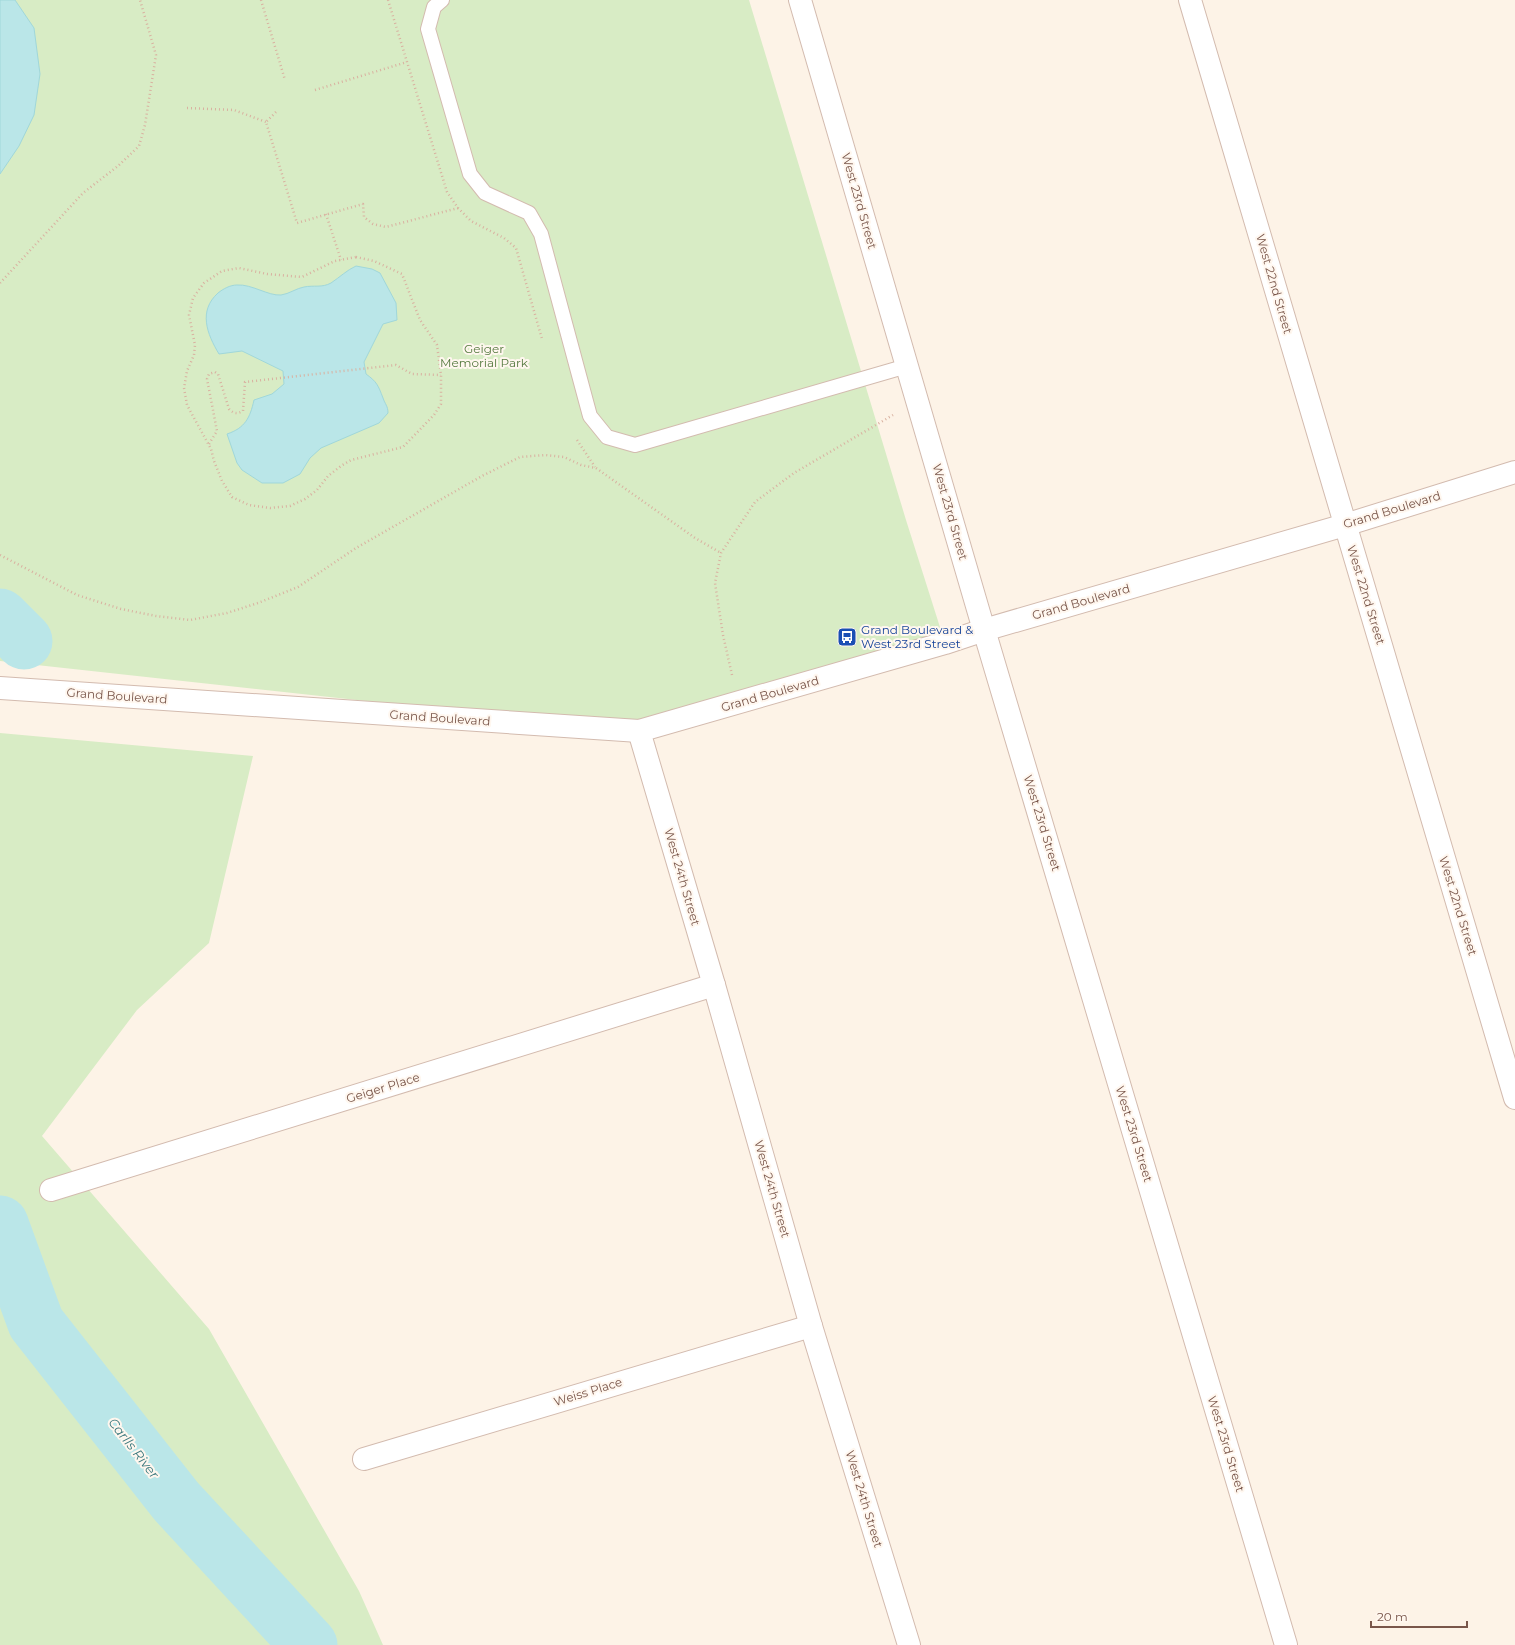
<svg xmlns="http://www.w3.org/2000/svg" width="1515" height="1645" font-family="Montserrat,sans-serif">
<style>
.green{fill:#d8ecc5}
.water{fill:#bae6e8;stroke:#a0d7da}
.lines{fill:none;stroke-linecap:round;stroke-linejoin:round}
.river{stroke:#bae6e8;stroke-width:57}
.service-casing{stroke:#d3bbaf;stroke-width:16}
.minor-casing{stroke:#d3bbaf;stroke-width:24}
.tertiary-casing{stroke:#d3bbaf;stroke-width:24}
.path{stroke:#d9b1a0;stroke-width:2.5;stroke-dasharray:1 3;stroke-linecap:butt}
.service{stroke:#fff;stroke-width:14}
.minor{stroke:#fff;stroke-width:22}
.tertiary{stroke:#fff;stroke-width:22}
.labels{text-anchor:middle;stroke-width:4;stroke-linejoin:round;paint-order:stroke}
.street-label{font-size:12px;fill:#79564a;stroke:#fff7ef}
.park-label{font-size:12px;fill:#55793f;stroke:#fff7ef}
.transit-label{font-size:12px;fill:#164399;stroke:#fff7ef;text-anchor:start}
.water-label{font-size:13px;font-style:italic;fill:#3c797e;stroke:#fff7ef}
</style>
<rect width="100%" height="100%" fill="#fdf3e7"/>
<!-- green -->
<g class="green">
<polygon points="0,0 749,0 906,520 945,643 639,731 0,661"/>
<polygon points="0,733 253,756 209,943 137,1010 42,1136 209,1329 359,1591 383,1645 0,1645"/>
</g>
<!-- water -->
<g class="water">
<polygon points="0,0 15,0 34,28 40,74 34,115 19,146 0,174"/>
<path d="M356,266L372,269L380,273L396,303L397,320L383,324L364,362L366,374C377,382 378,385 383,398C385,404 388,406 388,413L379,423L321,448L310,458L300,474L283,483H262L242,470L237,463L227,434C245,428 250,418 254,400L272,394L284,384L283,371L242,351L219,354C207,334 198,311 218,293C223,289 230,285 237,285C252,284 268,296 281,295C289,294 297,288 304,287C314,285 322,288 331,283C340,277 347,270 356,266Z"/>
</g>
<g class="lines">
<!-- river -->
<g class="river">
<polyline points="0,617 24,641"/>
<polyline points="0,1224 36,1323 176,1501 309,1645"/>
</g>
<!-- service casing -->
<g class="service-casing">
<polyline id="service" points="442,0 434,7 428,29 470,174 485,193 529,213 541,234 590,416 607,437 635,445 907,366"/>
</g>
<!-- minor casing -->
<g class="minor-casing">
<g id="minor">
<polyline points="1190,0 1515,1098"/>
<polyline points="984,630 1286,1645"/>
<polyline points="639,731 714,985 811,1326 909,1645"/>
<polyline points="51,1190 714,985"/>
<polyline points="364,1459 811,1326"/>
</g>
</g>
<!-- tertiary casing -->
<g class="tertiary-casing">
<g id="tertiary">
<polyline points="800,0 984,630"/>
<polyline points="0,688 639,731 945,643 984,630 1345,525 1515,472"/>
</g>
</g>
<!-- path -->
<g class="path">
<polyline points="261,0 285,80"/>
<polyline points="388,0 447,192 458,208 471,221 504,238 516,248 542,339"/>
<polyline points="315,90 407,62"/>
<polyline points="187,108 234,110 266,122"/>
<polyline points="276,112 266,122 297,223 363,204 364,217 373,224 386,227 458,208"/>
<polyline points="326,214 341,260"/>
<polygon points="356,257 374,261 402,274 420,320 437,345 441,375 441,404 434,415 403,447 351,460 341,466 328,476 317,490 305,499 290,506 270,508 249,505 232,497 222,481 214,461 211,449 187,405 184,388 187,371 194,355 195,345 189,315 193,298 204,283 222,271 239,268 267,274 302,277 335,261"/>
<polyline points="0,283 83,193 118,166 139,146 145,125 156,55 140,0"/>
<polyline points="577,440 595,467"/>
<path d="M209,444L217,431L207,379L209,374L215,372L218,374L229,409C234,414 237,414 243,411L245,382L396,365L412,374L441,375"/>
<polyline points="0,555 77,595 121,609 156,616 190,620 227,613 258,603 298,587 356,548 482,476 520,457 545,455 564,457 581,465 596,468 695,538 721,553"/>
<polyline points="732,675 723,635 715,583 721,553 755,502 794,473 893,415"/>
</g>
<!-- service -->
<use href="#service" class="service"/>
<!-- minor -->
<use href="#minor" class="minor"/>
<!-- tertiary -->
<use href="#tertiary" class="tertiary"/>
</g>
<!-- icons -->
<defs>
<g id="bus-square" transform="scale(1)"><rect x="-9" y="-9" width="18" height="18" rx="4" fill="#1a4fb4" stroke="#fff7ef"/><path d="M-5-6H5V4H4V6H2V4H-2V6H-4V4H-5ZM-3.5-4V0h7V-4ZM-3.5 1.2v1.5H-2V1.2ZM2 1.2v1.5H3.5V1.2Z" fill="#fff"/></g>
</defs>
<g fill-rule="evenodd">
<use href="#bus-square" x="847" y="637"/>
</g>
<g class="labels">
<!-- street labels -->
<g class="street-label">
<text transform="translate(859 201) rotate(74)" y="4">West 23rd Street</text>
<text transform="translate(1274 284) rotate(74)" y="4">West 22nd Street</text>
<text transform="translate(1392 510) rotate(-17)" y="4">Grand Boulevard</text>
<text transform="translate(950 512) rotate(74)" y="4">West 23rd Street</text>
<text transform="translate(1366 595) rotate(73)" y="4">West 22nd Street</text>
<text transform="translate(1081 602) rotate(-16)" y="4">Grand Boulevard</text>
<text transform="translate(770 694) rotate(-16)" y="4">Grand Boulevard</text>
<text transform="translate(117 696) rotate(4)" y="4">Grand Boulevard</text>
<text transform="translate(440 718) rotate(4)" y="4">Grand Boulevard</text>
<text transform="translate(1042 823) rotate(73)" y="4">West 23rd Street</text>
<text transform="translate(682 877) rotate(74)" y="4">West 24th Street</text>
<text transform="translate(1458 906) rotate(73)" y="4">West 22nd Street</text>
<text transform="translate(383 1088) rotate(-17)" y="4">Geiger Place</text>
<text transform="translate(1134 1134) rotate(73)" y="4">West 23rd Street</text>
<text transform="translate(772 1189) rotate(74)" y="4">West 24th Street</text>
<text transform="translate(588 1392) rotate(-17)" y="4">Weiss Place</text>
<text transform="translate(1226 1444) rotate(73)" y="4">West 23rd Street</text>
<text transform="translate(864 1499) rotate(73)" y="4">West 24th Street</text>
</g>
<!-- park labels -->
<g class="park-label">
<text x="484" y="353">Geiger<tspan x="484" dy="14">Memorial Park</tspan></text>
</g>
<!-- transit labels -->
<g class="transit-label">
<text x="861" y="634">Grand Boulevard &amp;<tspan x="861" dy="14">West 23rd Street</tspan></text>
</g>
<!-- water labels -->
<g class="water-label">
<text transform="translate(134 1448) rotate(52)" y="5">Carlls River</text>
</g>
</g>
<!-- scale -->
<path d="M1371 1621v6h96v-6" fill="none" stroke="#79564a" stroke-width="2"/>
<text x="1377" y="1621" font-size="12" fill="#79564a" stroke="#fff7ef" stroke-width="3" paint-order="stroke">20 m</text>
</svg>
